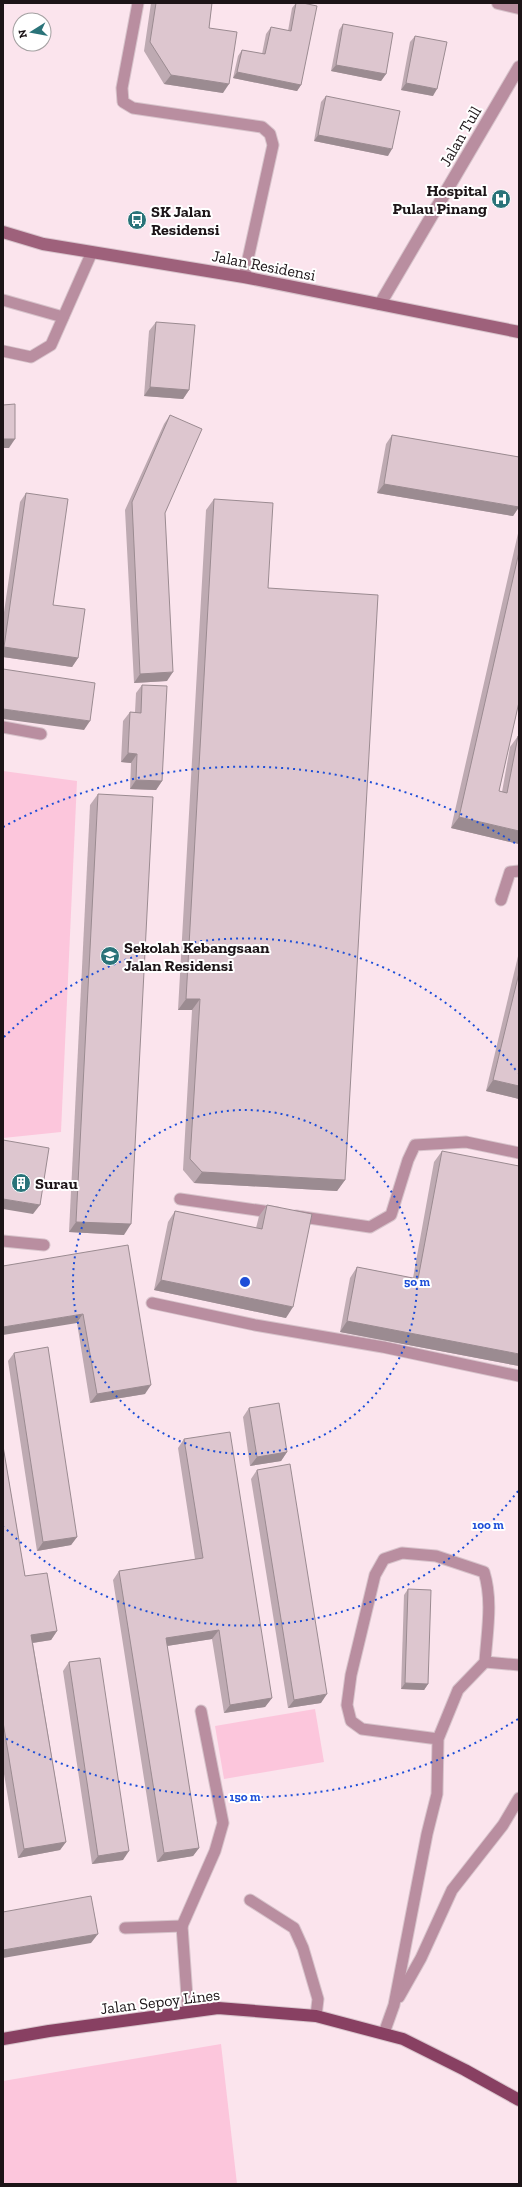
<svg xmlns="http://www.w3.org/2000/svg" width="522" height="2187" font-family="'Zilla Slab',serif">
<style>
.green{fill:#fcc6dc}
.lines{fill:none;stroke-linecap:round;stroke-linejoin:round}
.lane-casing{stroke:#d7c3cb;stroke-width:13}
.street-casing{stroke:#d7c3cb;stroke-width:14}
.secondary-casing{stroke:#d7c3cb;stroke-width:14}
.primary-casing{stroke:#d7c3cb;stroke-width:14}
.lane{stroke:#b98ea0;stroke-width:11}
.street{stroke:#b98ea0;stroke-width:12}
.secondary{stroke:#9e617b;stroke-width:12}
.primary{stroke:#884062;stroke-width:12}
.wall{fill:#beaab2}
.shaded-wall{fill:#9b8b91}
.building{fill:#ddc6cf;stroke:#9b8b91}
.ring{fill:none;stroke:#1d4ed8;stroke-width:2;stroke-dasharray:2 4}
.labels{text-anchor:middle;stroke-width:4;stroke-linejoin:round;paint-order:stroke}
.street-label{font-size:16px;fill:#1c1417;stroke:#fff}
.poi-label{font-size:16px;font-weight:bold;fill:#1c1417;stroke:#fff;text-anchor:start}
.centre{fill:#1d4ed8;stroke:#fff;stroke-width:2}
.ring-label{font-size:12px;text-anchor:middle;font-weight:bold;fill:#1d4ed8;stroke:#fff;stroke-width:4;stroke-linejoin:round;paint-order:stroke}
</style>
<rect width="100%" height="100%" fill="#fbe4ed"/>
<!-- green -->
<g class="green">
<polygon points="3,771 77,781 61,1132 3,1138"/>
<polygon points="315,1709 324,1762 224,1779 215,1726"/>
<polygon points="221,2044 237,2184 3,2184 3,2081"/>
</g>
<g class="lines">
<!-- lane casing -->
<g class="lane-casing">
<g id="lane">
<polyline points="138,3 122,88 123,102 133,108 262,127 270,134 273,145 244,277"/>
<polyline points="3,300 63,317"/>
<polyline points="3,351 31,357 51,345 92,252"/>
<polyline points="3,727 41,734"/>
<polyline points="501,900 510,872 519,871"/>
<polyline points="180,1199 277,1213"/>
<polyline points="296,1216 370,1227 391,1215 408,1160 415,1145 466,1142 519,1153"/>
<polyline points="3,1241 44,1245"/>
<polyline points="152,1303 255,1325 383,1347 519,1376"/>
<polyline points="485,1662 519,1665"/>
<polyline points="250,1900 294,1928 303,1948 318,1999 316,2016"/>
<polyline points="182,1926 215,1851 223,1823 201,1711"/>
<polyline points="125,1928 182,1926 188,2011"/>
<polyline points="399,1997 421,1958 452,1890 503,1825 519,1798"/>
<path d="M384,2033L394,2005L427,1834L437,1794L438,1739L458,1690L485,1662C487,1632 493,1601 484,1572L436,1556L402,1553L384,1559L375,1575L351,1675L347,1705L351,1721L362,1729L438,1739"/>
</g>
</g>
<!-- street casing -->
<g class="street-casing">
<g id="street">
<polyline points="498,3 519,8"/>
<polyline points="380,304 519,67"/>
</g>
</g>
<!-- secondary casing -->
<g class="secondary-casing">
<polyline id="secondary" points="3,232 43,244 244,277 519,332"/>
</g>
<!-- primary casing -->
<g class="primary-casing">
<polyline id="primary" points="3,2039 49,2031 218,2008 316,2016 403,2039 465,2070 519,2100"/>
</g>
<!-- lane -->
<use href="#lane" class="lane"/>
<!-- street -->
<use href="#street" class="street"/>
<!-- secondary -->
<use href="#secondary" class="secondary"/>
<!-- primary -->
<use href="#primary" class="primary"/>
</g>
<!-- wall -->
<g class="wall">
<polygon points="151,3 212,3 209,28 223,93 164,84 144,51"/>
<polygon points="296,3 303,3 301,85 297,91 233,78 238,56 242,50 262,54 266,34 271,27 288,31 292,8"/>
<polygon points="343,24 386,74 381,81 331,71 339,30"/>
<polygon points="415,36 433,96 401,90 410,42"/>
<polygon points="326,96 388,156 314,141 321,102"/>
<polygon points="156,322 189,390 183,399 144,396 149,331"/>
<polygon points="170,415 165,513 167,681 134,683 125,510 164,424"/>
<polygon points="392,435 519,457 519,507 513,516 377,493 386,444"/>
<polygon points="26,493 53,605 78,658 72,667 3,657 3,619 20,502"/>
<polygon points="214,499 268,588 345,1180 337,1191 194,1183 183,1170 192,1010 178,1010 206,510"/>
<polygon points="519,529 519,702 499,791 502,792 510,747 518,736 519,844 451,828"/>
<polygon points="142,685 162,781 156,790 130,789 131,763 121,762 123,721 130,712 135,712 136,693"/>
<polygon points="98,794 124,1235 69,1232 90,805"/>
<polygon points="519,952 519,1099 486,1091"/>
<polygon points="442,1151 519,1366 340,1332 350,1278 357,1267 413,1278 434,1162"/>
<polygon points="267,1205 286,1318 154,1290 168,1222 175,1211 256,1228 259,1216"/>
<polygon points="128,1245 145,1394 90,1403 77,1323"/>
<polygon points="14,1353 77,1537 71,1545 37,1551 8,1361"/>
<polygon points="249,1408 287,1452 281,1461 250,1466 243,1417"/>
<polygon points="184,1439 272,1698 265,1707 224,1713 212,1639 167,1646 199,1848 193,1856 157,1862 113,1580 119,1571 195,1559 178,1448"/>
<polygon points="3,1446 25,1576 57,1631 51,1640 33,1643 66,1842 60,1850 18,1858 3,1768"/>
<polygon points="257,1470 321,1703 288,1708 251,1479"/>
<polygon points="408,1589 428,1684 424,1690 401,1689 404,1595"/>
<polygon points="69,1662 123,1860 92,1864 63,1671"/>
</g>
<!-- shaded-wall -->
<g class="shaded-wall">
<polygon points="336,65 386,74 381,81 331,71"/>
<polygon points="237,72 301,85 297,91 233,78"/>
<polygon points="171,75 229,84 223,93 164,84"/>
<polygon points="406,83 437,89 433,96 401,90"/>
<polygon points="318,135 392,149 388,156 314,141"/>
<polygon points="150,387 189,390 183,399 144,396"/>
<polygon points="3,439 15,439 9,448 3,448"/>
<polygon points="384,484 519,507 513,516 377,493"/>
<polygon points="4,647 78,658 72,667 3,657 3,649"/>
<polygon points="173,672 167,681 134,683 140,674"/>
<polygon points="3,709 90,721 84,730 3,719"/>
<polygon points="128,753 137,754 131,763 121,762"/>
<polygon points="136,780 162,781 156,790 130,789"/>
<polygon points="459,817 519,831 519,844 451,828"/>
<polygon points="186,999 200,999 192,1010 178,1010"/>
<polygon points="493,1080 519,1086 519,1099 486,1091"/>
<polygon points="202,1172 345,1180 337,1191 194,1183"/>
<polygon points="3,1199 40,1205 33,1214 3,1209"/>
<polygon points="76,1222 131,1224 124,1235 69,1232"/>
<polygon points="161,1280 293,1307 286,1318 154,1290"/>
<polygon points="83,1314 77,1323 3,1335 3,1327"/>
<polygon points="347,1321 519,1354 519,1366 340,1332"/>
<polygon points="151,1385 145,1394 90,1403 97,1394"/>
<polygon points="287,1452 281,1461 250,1466 257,1457"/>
<polygon points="77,1537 71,1545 37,1551 43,1542"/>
<polygon points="219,1630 212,1639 160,1647 166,1638"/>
<polygon points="57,1631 51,1640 25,1644 31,1635"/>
<polygon points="405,1683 428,1684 424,1690 401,1689"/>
<polygon points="327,1694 321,1703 288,1708 294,1700"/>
<polygon points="272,1698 265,1707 224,1713 230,1705"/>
<polygon points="66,1842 60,1850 18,1858 24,1849"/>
<polygon points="199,1848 193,1856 157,1862 164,1853"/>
<polygon points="129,1851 123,1860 92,1864 98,1856"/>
<polygon points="98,1934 91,1943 3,1958 3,1950"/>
</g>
<!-- building -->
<g class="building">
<polygon points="156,3 212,3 209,28 237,32 229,84 171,75 150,42"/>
<polygon points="296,3 303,3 317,6 301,85 237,72 242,50 265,54 271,27 291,31"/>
<polygon points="343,24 393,33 386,74 336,65"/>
<polygon points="415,36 447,42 437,89 406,83"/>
<polygon points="326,96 400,111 392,149 318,135"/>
<polygon points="156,322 195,325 189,390 150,387"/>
<polygon points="15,404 15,439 3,439 3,405"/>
<polygon points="170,415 202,429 165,513 173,672 140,674 132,502"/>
<polygon points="392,435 519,457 519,507 384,484"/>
<polygon points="26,493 68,499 53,605 85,609 78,658 4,647"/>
<polygon points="214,499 273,503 268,588 378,595 345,1180 202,1172 190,1159 200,999 186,999"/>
<polygon points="519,552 519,702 499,791 507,793 518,736 519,736 519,831 459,817"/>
<polygon points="3,669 95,683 90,721 3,709"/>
<polygon points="142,685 167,686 162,781 136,780 137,754 128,753 130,712 141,713"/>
<polygon points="98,794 153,797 131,1224 76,1222"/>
<polygon points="519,973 519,1086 493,1080"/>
<polygon points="3,1140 49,1148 40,1205 3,1199"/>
<polygon points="442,1151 519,1166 519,1354 347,1321 357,1267 418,1279"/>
<polygon points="267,1205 312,1214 293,1307 161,1280 175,1211 262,1229"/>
<polygon points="128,1245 151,1385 97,1394 83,1314 3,1327 3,1266"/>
<polygon points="48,1347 77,1537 43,1542 14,1353"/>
<polygon points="279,1403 287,1452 257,1457 249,1408"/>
<polygon points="230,1432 272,1698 230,1705 219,1630 166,1638 199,1848 164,1853 119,1571 203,1558 184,1439"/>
<polygon points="3,1446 25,1576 47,1573 57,1631 31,1635 66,1842 24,1849 3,1722"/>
<polygon points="290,1464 327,1694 294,1700 257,1470"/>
<polygon points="408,1589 431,1590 428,1684 405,1683"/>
<polygon points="100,1658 129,1851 98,1856 69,1662"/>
<polygon points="91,1896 98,1934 3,1950 3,1912"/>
</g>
<!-- distance rings -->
<g class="ring">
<circle cx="245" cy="1282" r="172"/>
<path d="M518 1491A344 344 0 0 1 4 1527M4 1037A344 344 0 0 1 518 1073"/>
<path d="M518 1719A515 515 0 0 1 3 1737M3 827A515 515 0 0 1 518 845"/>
</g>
<!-- icons -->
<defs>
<g id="hospital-disc" transform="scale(1)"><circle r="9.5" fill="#2a7379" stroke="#fff"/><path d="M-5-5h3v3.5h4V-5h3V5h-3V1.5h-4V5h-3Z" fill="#fff"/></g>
<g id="bus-disc" transform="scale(1)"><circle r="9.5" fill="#2a7379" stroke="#fff"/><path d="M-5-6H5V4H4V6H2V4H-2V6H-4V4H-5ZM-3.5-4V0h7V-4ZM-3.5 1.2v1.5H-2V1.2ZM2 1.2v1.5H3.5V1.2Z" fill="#fff"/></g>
<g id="school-disc" transform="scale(1)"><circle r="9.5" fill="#2a7379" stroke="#fff"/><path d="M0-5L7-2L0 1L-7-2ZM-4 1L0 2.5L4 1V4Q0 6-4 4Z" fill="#fff"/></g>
<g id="building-disc" transform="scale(1)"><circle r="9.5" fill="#2a7379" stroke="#fff"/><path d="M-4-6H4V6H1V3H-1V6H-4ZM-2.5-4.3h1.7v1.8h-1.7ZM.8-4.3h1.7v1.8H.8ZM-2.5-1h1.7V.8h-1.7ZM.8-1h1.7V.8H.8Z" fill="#fff"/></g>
</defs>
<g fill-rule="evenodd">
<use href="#hospital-disc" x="501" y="199"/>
<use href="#bus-disc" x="137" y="220"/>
<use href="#school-disc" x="110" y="956"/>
<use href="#building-disc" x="21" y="1183"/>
</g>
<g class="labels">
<!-- street labels -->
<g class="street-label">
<text transform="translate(460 136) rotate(-60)" y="6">Jalan Tull</text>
<text transform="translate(264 265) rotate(11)" y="6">Jalan Residensi</text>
<text transform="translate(160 2001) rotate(-7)" y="6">Jalan Sepoy Lines</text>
</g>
<!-- poi labels -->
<g class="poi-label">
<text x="487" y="196" text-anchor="end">Hospital<tspan x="487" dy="18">Pulau Pinang</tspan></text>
<text x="151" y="217">SK Jalan<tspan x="151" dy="18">Residensi</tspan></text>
<text x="124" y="953">Sekolah Kebangsaan<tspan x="124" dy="18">Jalan Residensi</tspan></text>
<text x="35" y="1189">Surau</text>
</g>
</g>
<circle cx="245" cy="1282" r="6" class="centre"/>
<g class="ring-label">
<text x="417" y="1286">50 m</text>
<text x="488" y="1529">100 m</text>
<text x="245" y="1801">150 m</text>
</g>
<!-- border -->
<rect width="522" height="2187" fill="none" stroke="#1c1417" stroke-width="8"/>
<!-- north arrow -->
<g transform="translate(32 32) rotate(259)"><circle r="19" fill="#ffffff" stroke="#a4a1a2"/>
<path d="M0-3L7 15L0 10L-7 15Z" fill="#2a7379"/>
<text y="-6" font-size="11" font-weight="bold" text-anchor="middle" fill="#1c1417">N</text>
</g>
</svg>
